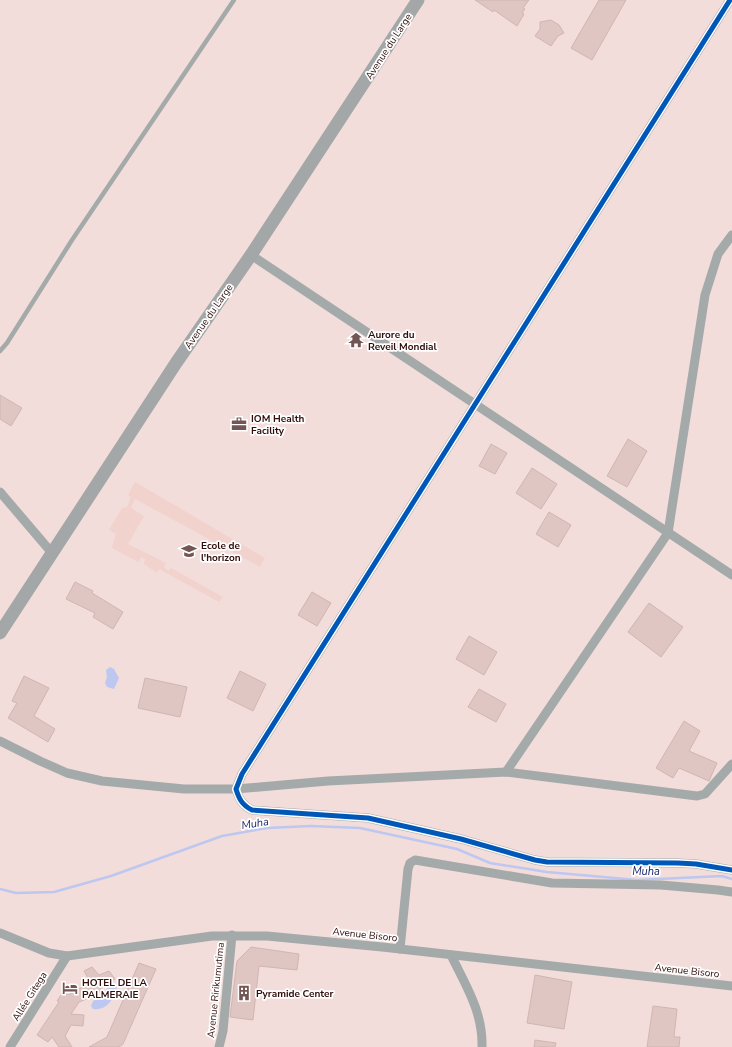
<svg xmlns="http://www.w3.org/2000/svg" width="732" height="1047" font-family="'Nunito Sans',sans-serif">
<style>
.built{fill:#f2d2cd}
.water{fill:#bdc7ef}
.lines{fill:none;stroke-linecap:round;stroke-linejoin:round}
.stream{stroke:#bdc7ef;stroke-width:2.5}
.building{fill:#dfc6c3;stroke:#d0b6b3}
.lane{stroke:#a4aaaa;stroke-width:4.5}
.street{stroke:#a4aaaa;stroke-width:9}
.secondary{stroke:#a3a7a8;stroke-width:13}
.cycleway-casing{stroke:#fff;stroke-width:8}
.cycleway{stroke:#0057b8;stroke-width:5}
.labels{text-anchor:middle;stroke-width:3.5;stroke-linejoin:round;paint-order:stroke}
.street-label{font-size:10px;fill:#2f0e0b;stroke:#fff}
.poi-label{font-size:10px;font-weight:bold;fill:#2f0e0b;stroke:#fff;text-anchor:start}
.water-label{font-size:11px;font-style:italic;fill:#152467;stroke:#fff}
</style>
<rect width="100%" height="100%" fill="#f2ddda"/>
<!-- built -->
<polygon class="built" points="135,482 265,558 260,567 135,499 131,508 144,516 128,544 166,563 164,567 168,571 171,568 223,597 219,602 159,569 157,573 144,564 145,559 142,557 138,562 112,548 116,534 109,530 122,508 127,507 131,497 128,495"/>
<!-- water -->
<g class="water">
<polygon points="110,667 114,669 119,678 114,689 107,687 105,683 107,677 106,670"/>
<path d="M114,983L117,989C113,1000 106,1011 93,1009L91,1006L93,1001C103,995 105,997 108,984Z"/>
</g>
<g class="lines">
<!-- stream -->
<polyline class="stream" points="0,889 16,893 54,892 111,876 222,836 267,828 311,826 360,828 457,849 490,863 547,872 637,880 722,876 732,879"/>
</g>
<!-- building -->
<g class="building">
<polygon points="475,0 529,0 523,8 525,9 522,13 524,14 517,26 494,10 493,12"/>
<polygon points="599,0 626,0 592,60 571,48"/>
<polygon points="551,20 559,25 564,33 558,36 551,46 535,36 540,29 540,22"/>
<polygon points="0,395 22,408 11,426 0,419"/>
<polygon points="628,439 647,451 627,487 607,476"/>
<polygon points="491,444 507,453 495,474 479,466"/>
<polygon points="532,468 557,484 541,509 516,493"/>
<polygon points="549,512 571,525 558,547 536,534"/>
<polygon points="75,582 93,591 92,593 123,612 113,629 93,617 95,613 66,599"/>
<polygon points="312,592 331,603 317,626 298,615"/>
<polygon points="649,603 683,627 661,657 628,632"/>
<polygon points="469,636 497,652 484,675 456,659"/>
<polygon points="240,671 266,684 253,711 227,698"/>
<polygon points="24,676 49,688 34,716 55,729 48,742 8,718 17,703 12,701"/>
<polygon points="145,678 187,687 180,717 138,708"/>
<polygon points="479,689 506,704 496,722 468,707"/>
<polygon points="684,721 700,731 689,751 717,763 709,781 679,768 673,778 656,768"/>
<polygon points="251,947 299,954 297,970 259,966 253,1020 230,1017 237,961"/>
<polygon points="139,963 156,969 123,1044 119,1047 89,1047 107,1037"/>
<polygon points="92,967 99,975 109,971 115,979 102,987 97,995 79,1002 71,1014 84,1015 83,1026 71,1025 65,1036 72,1047 59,1047 52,1037 48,1042 37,1035 59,1002 57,1001 63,992 68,995 84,986 88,978 84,971"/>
<polygon points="535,975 572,982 564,1029 527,1023"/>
<polygon points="653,1006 677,1009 674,1037 680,1037 679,1047 647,1047"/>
<polygon points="535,1040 556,1043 555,1047 534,1047"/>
</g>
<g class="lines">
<!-- lane -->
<polyline class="lane" points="0,351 7,343 72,240 234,0"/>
<!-- street -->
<g class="street">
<path d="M730,0L242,774L236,789C239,799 242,805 252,810L368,818L461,839L535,860L547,862L678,863L696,864L732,870"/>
<polyline points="251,255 732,575"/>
<polyline points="0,492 52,553"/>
<polyline points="0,741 40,761 67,773 102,781 184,789 236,789 328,781 506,772 697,796 705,794 732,764"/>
<polyline points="506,772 668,533 705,295 718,254 732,235"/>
<polyline points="0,933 49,953 67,956 212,936 267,936 382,947 732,986"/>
<polyline points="400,949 408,869 410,863 415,860 552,883 661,885 718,890 732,892"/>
<path d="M451,955C466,986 483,1012 482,1047"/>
<polyline points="10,1047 67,956"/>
<polyline points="219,1047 223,1031 232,935"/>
</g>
<!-- secondary -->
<polyline class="secondary" points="0,633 176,363 251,255 418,0"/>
<!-- cycleway casing -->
<g class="cycleway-casing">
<path id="cycleway" d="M730,0L242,774L236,789C239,799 242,805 252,810L368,818L461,839L535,860L547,862L678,863L696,864L732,870"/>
</g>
<!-- cycleway -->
<use href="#cycleway" class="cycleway"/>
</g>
<!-- icons -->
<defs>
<g id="temple-bare" transform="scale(1.2)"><path d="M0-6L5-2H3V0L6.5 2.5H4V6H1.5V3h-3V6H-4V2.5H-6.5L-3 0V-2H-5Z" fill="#735653" stroke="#fff" stroke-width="2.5" paint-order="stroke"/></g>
<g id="office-bare" transform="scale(1.2)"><path d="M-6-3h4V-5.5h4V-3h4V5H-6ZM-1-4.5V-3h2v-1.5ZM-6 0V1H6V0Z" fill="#735653" stroke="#fff" stroke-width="2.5" paint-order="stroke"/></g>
<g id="school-bare" transform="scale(1.2)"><path d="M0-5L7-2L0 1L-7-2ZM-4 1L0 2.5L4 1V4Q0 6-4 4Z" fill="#735653" stroke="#fff" stroke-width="2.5" paint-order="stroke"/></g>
<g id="hotel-bare" transform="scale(1.2)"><path d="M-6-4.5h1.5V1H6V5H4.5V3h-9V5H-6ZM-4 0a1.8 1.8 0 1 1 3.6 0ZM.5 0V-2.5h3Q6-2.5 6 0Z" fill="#735653" stroke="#fff" stroke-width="2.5" paint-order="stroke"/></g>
<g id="building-bare" transform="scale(1.2)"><path d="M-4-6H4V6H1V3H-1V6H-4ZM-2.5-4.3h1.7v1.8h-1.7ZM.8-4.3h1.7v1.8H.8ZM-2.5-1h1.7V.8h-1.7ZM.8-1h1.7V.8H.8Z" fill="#735653" stroke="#fff" stroke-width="2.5" paint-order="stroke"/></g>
</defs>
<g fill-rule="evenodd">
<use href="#temple-bare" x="356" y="340"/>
<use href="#office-bare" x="239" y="424"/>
<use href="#school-bare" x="189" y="551"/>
<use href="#hotel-bare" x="70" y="988"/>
<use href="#building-bare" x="244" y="993"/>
</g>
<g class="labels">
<!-- street labels -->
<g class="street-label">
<text transform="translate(388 46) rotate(-57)" y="4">Avenue du Large</text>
<text transform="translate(208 316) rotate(-55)" y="4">Avenue du Large</text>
<text transform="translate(365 934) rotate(6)" y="4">Avenue Bisoro</text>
<text transform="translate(687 970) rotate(6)" y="4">Avenue Bisoro</text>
<text transform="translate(215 990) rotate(-84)" y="4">Avenue Ririkumutima</text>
<text transform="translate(29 996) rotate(-58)" y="4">Allée Gitega</text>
</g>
<!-- poi labels -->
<g class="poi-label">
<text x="368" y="338">Aurore du<tspan x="368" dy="12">Reveil Mondial</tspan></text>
<text x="251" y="422">IOM Health<tspan x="251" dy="12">Facility</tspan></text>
<text x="201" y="549">Ecole de<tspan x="201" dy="12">l'horizon</tspan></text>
<text x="82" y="986">HOTEL DE LA<tspan x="82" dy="12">PALMERAIE</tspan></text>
<text x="256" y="997">Pyramide Center</text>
</g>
<!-- water labels -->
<g class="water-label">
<text transform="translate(255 823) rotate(-9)" y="4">Muha</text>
<text x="646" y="875">Muha</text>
</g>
</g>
</svg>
